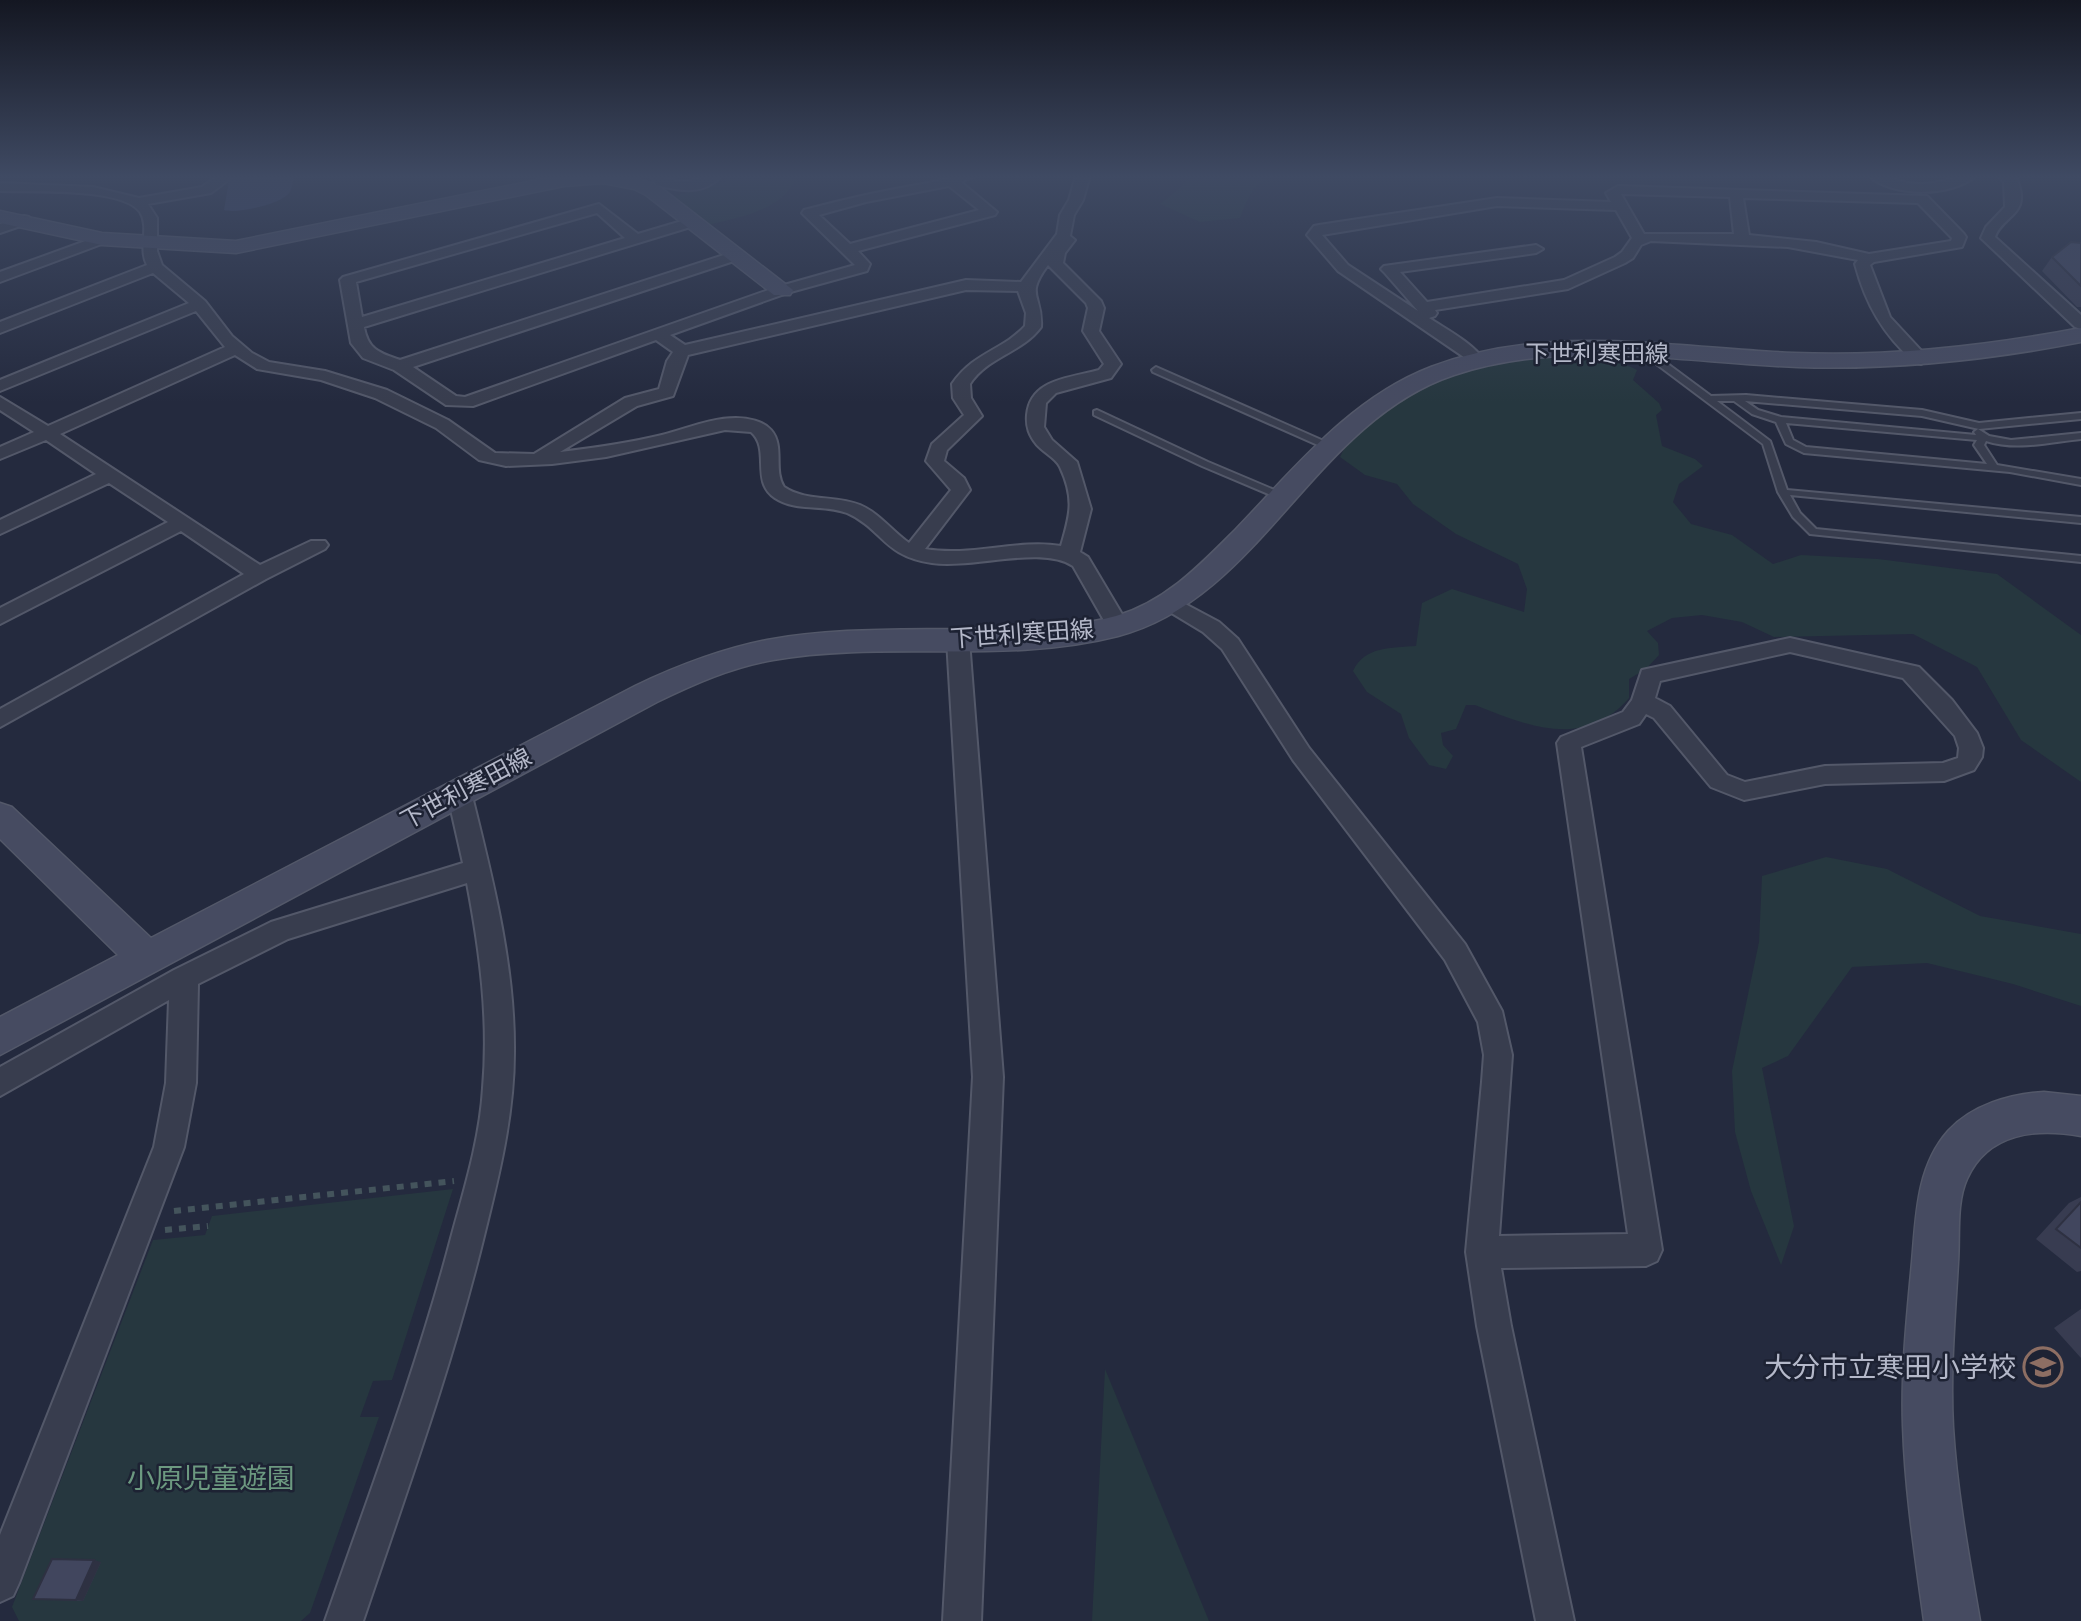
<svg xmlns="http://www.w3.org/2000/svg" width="2081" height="1621" font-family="Arial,'Noto Sans JP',sans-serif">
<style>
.green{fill:#26373f}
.water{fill:#394265}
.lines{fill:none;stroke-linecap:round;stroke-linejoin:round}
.lane-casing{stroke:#535869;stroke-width:4}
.street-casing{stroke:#535869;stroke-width:4}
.secondary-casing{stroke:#535869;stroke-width:3}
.path{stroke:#44545c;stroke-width:6;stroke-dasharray:7 7;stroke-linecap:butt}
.lane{fill:#383d4e;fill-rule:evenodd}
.street{fill:#383d4e;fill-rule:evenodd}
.secondary{fill:#464b61;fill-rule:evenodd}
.wall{fill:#383c51}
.shaded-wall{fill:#2e3142}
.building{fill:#41465e;stroke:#2e3142;stroke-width:2}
.labels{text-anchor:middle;stroke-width:5;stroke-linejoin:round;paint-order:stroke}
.street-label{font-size:24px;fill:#b4b8c9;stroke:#1d2233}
.near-poi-label{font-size:28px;fill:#b4b8c9;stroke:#1d2233;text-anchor:end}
.near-park-label{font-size:28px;fill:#6c9980;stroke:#1d2233}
</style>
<rect width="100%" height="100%" fill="#242a3e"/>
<!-- green -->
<g class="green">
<path d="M731,175H797C784,215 726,219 691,229L656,201L724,182Z"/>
<path d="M1195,175H1283C1255,177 1249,195 1240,218L1200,222L1160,204Z"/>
<path d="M1546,358C1572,359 1615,357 1637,370L1633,380L1659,403L1662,410L1656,415L1662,446L1695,459L1703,466L1679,484L1673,502L1691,524L1732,535L1773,564L1801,555L1878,559L1997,574L2081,635V782L2021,740L1977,667L1913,634L1774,637L1742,622L1702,615L1672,618L1647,631L1658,643L1659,655L1646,669L1629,679V698C1584,750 1528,726 1475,705H1466L1456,729L1441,733L1443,745L1453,756L1446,769L1429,765L1409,738L1401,714L1367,692L1353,671C1365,646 1391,648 1416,646L1422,603L1452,589L1524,612L1527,589L1518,564L1456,534L1413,504L1397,484L1365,475L1340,457L1357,423L1422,384L1475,365Z"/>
<polygon points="1826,857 1887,869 1980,916 2081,934 2081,1006 2013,984 1927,963 1852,967 1788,1056 1762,1068 1794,1226 1781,1265 1751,1191 1735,1132 1732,1071 1759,942 1762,876"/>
<polygon points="453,1189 392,1380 373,1381 360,1417 379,1417 310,1613 301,1621 19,1621 12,1607 153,1240 205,1235 212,1216"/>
<polygon points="1105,1369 1209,1621 1092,1621"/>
</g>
<!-- water -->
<path class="water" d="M230,175H295C293,180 292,187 290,192C282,204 238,214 224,210Z"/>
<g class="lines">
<!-- lane casing -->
<g class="lane-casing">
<g id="lane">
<path d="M1643,350H1649L1711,396L1746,395L1922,410L1979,423L2081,413V419L1979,429L1922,416L1745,401L1758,410L1781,417L1976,435L1974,432L1978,429L1989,436L2011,440L2081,433V439C2050,442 2017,451 1986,441L1984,445L1997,465L2081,479V485L2010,472L1804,453L1786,444L1776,422L1752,414L1734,401H1717L1770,441L1787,490L2081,517V523L1790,495L1800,513L1816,529L2081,556V562L1810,534L1793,517L1778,492L1763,444L1643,354ZM1786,423L1977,440L1974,445L1987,464L1806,447L1793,440Z"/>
<polygon points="1156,367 1335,446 1337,448 1332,451 1329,450 1153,372 1152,370"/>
<polygon points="1097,410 1208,462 1286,495 1288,497 1286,499 1280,499 1202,466 1094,415 1094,411"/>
</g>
</g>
<!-- street casing -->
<g class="street-casing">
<g id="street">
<path d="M219,175H235L211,193L148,204L157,218V251L162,265L205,301L232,336L252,353L269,362L325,371L387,390L448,420L495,453L534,454L625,398L659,389L667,361L673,352L656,340L473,406L446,405L394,370L363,358L351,343L340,280L343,277L599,204L638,234L692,218L699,222L697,225L364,327C368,350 380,353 400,360L730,253H740L742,256L740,259L413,367L456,396L465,397L777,287L855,265L802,213L804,210C845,199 886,190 928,183C945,180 959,175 977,175L961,182L997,212L995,215L858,251L870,264L867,271L787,293L670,335L685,345L966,280L1021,282L1057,234L1060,215L1069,200L1076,175H1090L1083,200L1074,215L1070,236L1075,240L1065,253L1063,263L1101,301L1104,308L1099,331L1121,364L1111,378L1056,393L1046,403L1044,427L1052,440L1077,462L1091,509L1080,552L1088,557L1129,626L1126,631L1118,633L1110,631L1073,566C1042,545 973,569 932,563C883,556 883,529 847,513C824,504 796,512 775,498C750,482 771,449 751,432L725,430L606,457L552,464L506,466L479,460L436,428L375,398L321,380L257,369L235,355L60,434L260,565L311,541H325L328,545L325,549L266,579L0,727V709L244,574L181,531L0,624V608L168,522L109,483L0,534V520L96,474L46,440L0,459V447L34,432L0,410V397L48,426L225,347L196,311L0,391V380L189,303L153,273L0,333V322L147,265C138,248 150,227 140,212C123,187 29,192 0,191V183L93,187L139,198L202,187ZM949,186L979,210L850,244L819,215L866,202ZM597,213L625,238L362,317L356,282ZM1048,265L1086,303L1088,308L1083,331L1104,364L1099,370C1070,378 1030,379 1027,415C1026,427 1029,435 1037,445C1044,453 1056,458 1060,467C1075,499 1070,515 1061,546C1016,539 971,557 925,549L970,490L964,478L944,461L947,450L982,416L971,398L970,384C987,357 1022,353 1041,327C1043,294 1024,297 1048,265ZM966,290L1018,291L1026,313L1025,326C1002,351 974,352 952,384L953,398L964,415L932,444L926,461L951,490L909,543C892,531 879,513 860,505C835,495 806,502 784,487C773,470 785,446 771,430C763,421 748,418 736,418C710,418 686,429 662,435C629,443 594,448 560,452L637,406L673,396L688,355Z"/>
<path d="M651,175H665L667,179C695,186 698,175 722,175C704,196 680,191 656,185Z"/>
<path d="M1868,175C1888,175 1903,185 1922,184C1941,184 1957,175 1977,175C1953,197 1892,198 1868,175Z"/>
<path d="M1996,175L2016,177C2033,216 2003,214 1995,237L2081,315V329L2075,327L1981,238L1986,227L2005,207L2004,182Z"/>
<path d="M1618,186L1927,196L1964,234L1966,237L1962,247L1874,262L1870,265L1890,317L1929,359L1921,364L1915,363C1883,334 1866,305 1855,264L1858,260L1788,247L1651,241L1641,245L1633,258L1625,263L1568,289L1435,310L1437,313L1435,316L1429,318C1449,331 1471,342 1485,361L1483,365L1477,366L1338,271L1307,235L1314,226L1319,225L1497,198L1611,202L1606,193ZM1621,194L1730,197L1734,234H1644ZM1743,198L1918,203L1952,238L1951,241L1869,254L1816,242L1749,235ZM1497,206L1616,210L1632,238L1622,252L1615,257L1564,280L1427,302L1400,272L1536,253L1543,249L1536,245L1384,266L1381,269L1384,272L1418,311L1348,265L1322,235Z"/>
<polygon points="24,216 29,217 29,223 0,233 0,224"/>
<polygon points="102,235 109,239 107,242 0,282 0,272"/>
<path d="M1172,597L1219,622L1238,639L1309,748L1465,944L1502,1011L1512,1055L1499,1236L1628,1234L1557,743L1561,737L1623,712L1632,700L1642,670L1790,638L1919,667L1952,700L1977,733L1983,748L1982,757L1974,770L1944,781L1825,784L1744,800L1711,787L1654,718L1646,714L1639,724L1581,747L1662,1250L1657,1261L1646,1266L1501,1268L1511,1326L1574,1621H1536L1477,1326L1466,1252L1482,1082L1484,1055L1478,1022L1445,960L1293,760L1222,649L1203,632L1165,609L1162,604L1165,599ZM1790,652L1903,678L1955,736L1959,748L1958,758L1943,763L1825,766L1745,782L1727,775L1670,706L1655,698L1660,681Z"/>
<polygon points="958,633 966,635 969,640 1003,1077 981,1621 943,1621 973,1077 947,640 950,635"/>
<path d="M459,783L468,785L471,792C492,877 515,964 514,1053C514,1115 499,1176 484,1236C452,1367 406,1493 363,1621H325C369,1494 417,1368 451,1238C464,1190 480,1139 483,1088C489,1019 480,951 467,883L288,939L198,984L196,1083L184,1147L19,1583L13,1596L0,1602V1535L154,1147L166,1083L169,1000L0,1096V1067L174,970L271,922L463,863L447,792L450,785Z"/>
</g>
</g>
<!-- secondary casing -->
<g class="secondary-casing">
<g id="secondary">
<path d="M562,175C596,175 629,171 660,187L793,290L790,295H774L646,195L634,189L603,183L564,186L236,253L102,245L0,223V211L102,233L236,241Z"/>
<path d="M2081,328V342C1988,360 1893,370 1798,367C1684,363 1565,338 1454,375C1313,422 1261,599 1118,636C1006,665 886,640 773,660C732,667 694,684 657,702L0,1055V1017L118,955L0,839V803L12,807L151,938L635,686C677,666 721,649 767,640C831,628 897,630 961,629C1012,628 1067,630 1116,616C1165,602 1200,565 1235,530C1293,470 1350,398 1431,367C1547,322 1675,348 1794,353C1891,357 1987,346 2081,328Z"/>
<path d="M2044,1092L2081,1096V1136C2037,1128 1988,1132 1967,1179C1956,1203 1960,1236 1958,1263C1955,1317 1950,1372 1953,1427C1957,1492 1969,1557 1980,1621H1924C1915,1556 1905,1491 1903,1426C1901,1371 1907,1316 1912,1262C1916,1217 1916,1167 1948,1131C1972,1105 2010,1094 2044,1092Z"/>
</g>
</g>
<!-- path -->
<g class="path">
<polyline points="174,1211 454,1181"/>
<polyline points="165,1230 208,1226"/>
</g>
<!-- lane -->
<use href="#lane" class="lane"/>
<!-- street -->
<use href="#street" class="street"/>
<!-- secondary -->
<use href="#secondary" class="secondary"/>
</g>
<!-- wall -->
<g class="wall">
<polygon points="2081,243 2081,307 2077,307 2042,271 2052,257"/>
<polygon points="2081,1197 2081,1271 2077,1272 2036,1239 2069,1203"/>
<polygon points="2081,1309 2081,1358 2054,1328"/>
<polygon points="101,1562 83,1601 33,1599"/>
</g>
<!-- shaded-wall -->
<polygon class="shaded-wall" points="94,1560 101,1562 83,1601 76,1600"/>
<!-- building -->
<g class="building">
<polygon points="2071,242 2081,243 2081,286 2052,257"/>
<polygon points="2081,1202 2081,1248 2056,1229"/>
<polygon points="52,1559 94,1560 76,1600 33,1599"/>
</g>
<!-- sky -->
<linearGradient id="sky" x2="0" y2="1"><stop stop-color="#141722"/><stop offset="0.44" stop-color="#3f4a63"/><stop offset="1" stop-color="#3f4a63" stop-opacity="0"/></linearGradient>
<rect width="2081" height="402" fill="url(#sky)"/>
<!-- icons -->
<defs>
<g id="school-ring" transform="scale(2.0125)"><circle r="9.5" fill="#1d2233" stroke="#8d6e63" stroke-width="1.5"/><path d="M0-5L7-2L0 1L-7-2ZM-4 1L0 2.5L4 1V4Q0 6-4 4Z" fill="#8d6e63"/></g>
</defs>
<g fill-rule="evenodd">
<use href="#school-ring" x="2043" y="1367"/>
</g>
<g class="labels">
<!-- street labels -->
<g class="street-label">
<text x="1597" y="362">下世利寒田線</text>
<text transform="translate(1022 634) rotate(-4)" y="8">下世利寒田線</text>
<text transform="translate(466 789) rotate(-28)" y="8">下世利寒田線</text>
</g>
<!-- near-poi labels -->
<g class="near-poi-label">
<text x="2016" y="1377">大分市立寒田小学校</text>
</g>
<!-- near-park labels -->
<g class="near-park-label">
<text x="211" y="1488">小原児童遊園</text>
</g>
</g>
</svg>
